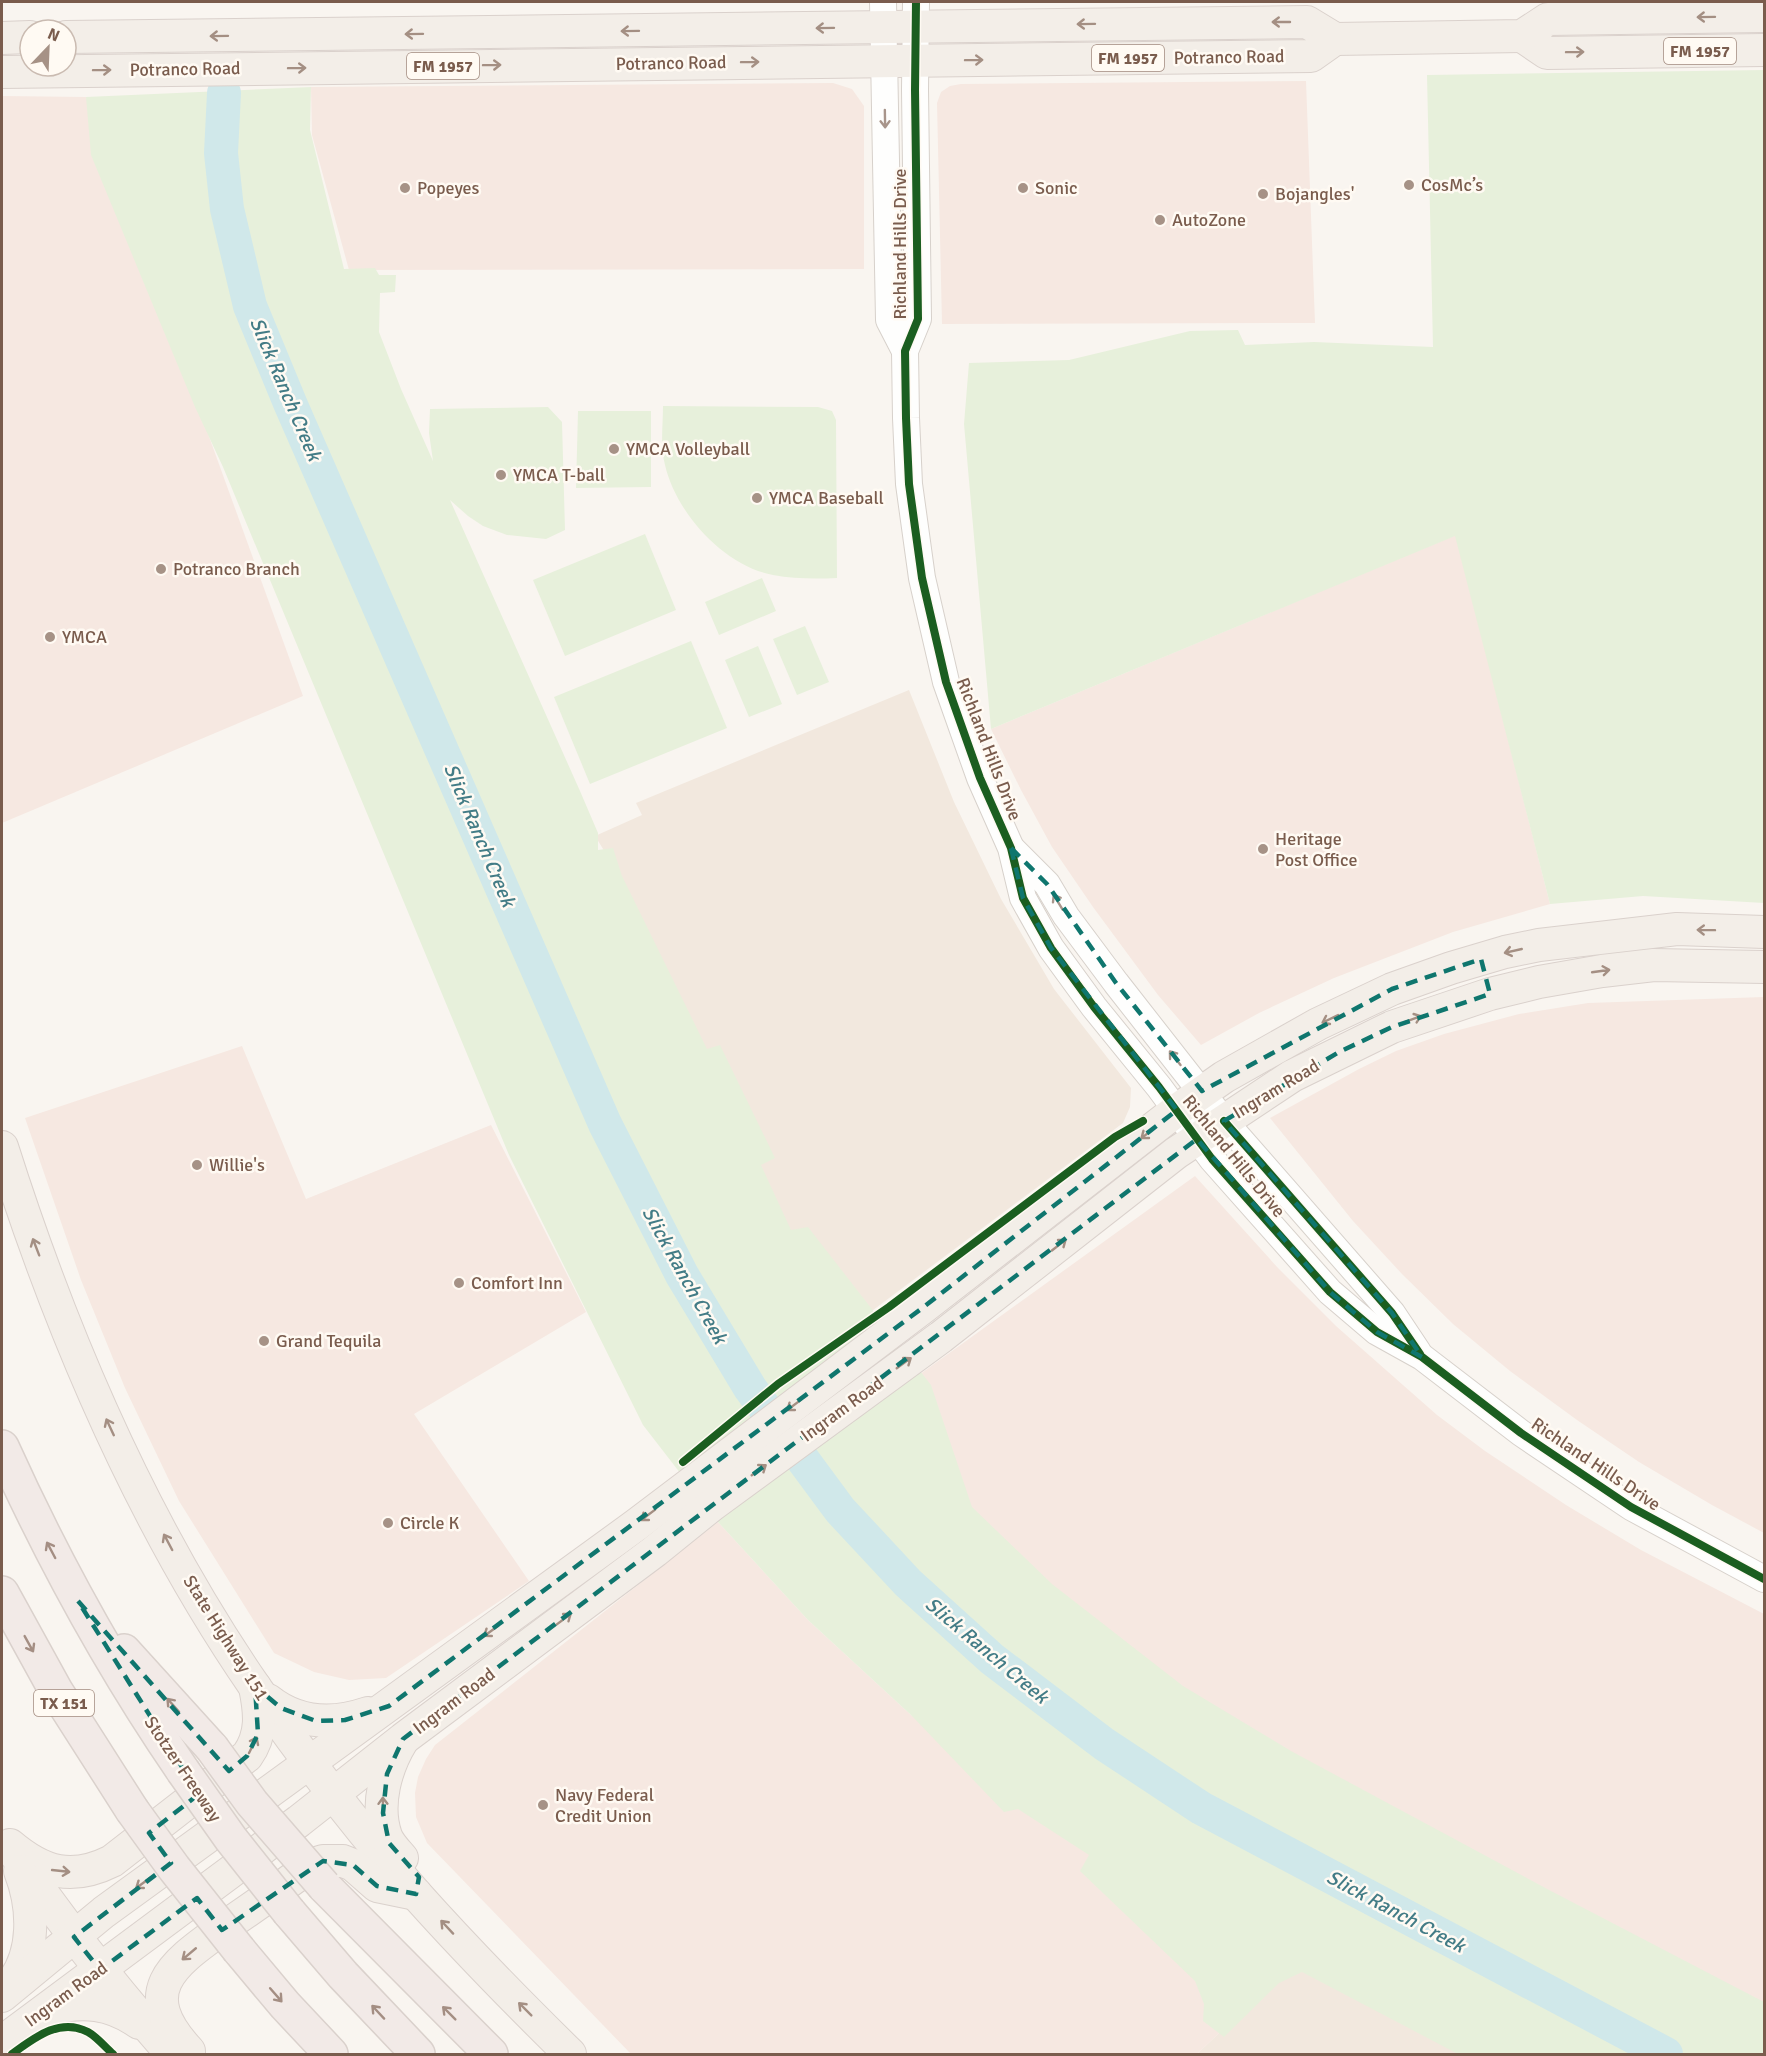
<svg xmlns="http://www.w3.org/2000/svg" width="1766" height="2056" font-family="Signika,sans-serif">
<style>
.residential{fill:#f2e8de}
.commercial{fill:#f6e8e1}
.green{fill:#e7f0db}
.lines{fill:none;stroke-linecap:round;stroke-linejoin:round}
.river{stroke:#d0e8ea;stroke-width:34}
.minor-casing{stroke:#d7d1cb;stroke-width:28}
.major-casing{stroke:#dad1cc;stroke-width:34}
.highway-casing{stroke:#dad1cc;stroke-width:36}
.minor{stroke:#fefefd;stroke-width:26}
.major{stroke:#f3eee8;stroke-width:32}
.highway{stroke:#f2eae7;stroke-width:33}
.highway-bridge-casing{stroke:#dad1cc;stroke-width:36;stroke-linecap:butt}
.highway-bridge{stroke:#f2eae7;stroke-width:33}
.cycleway-casing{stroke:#fffaf3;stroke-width:11}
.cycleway{stroke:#1b5e20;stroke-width:8}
.oneway{stroke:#a48f83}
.oneway2{stroke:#a8958b}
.oneway3{stroke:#a48e83}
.marked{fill:none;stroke:#0f766e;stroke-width:4.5;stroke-dasharray:12 8;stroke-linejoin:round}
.poi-dot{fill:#a69286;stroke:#fffaf3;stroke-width:2}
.labels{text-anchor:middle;stroke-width:5;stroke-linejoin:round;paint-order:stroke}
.shield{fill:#fffaf3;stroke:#a28b7f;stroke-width:1.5}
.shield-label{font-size:16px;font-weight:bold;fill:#7a5c4d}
.street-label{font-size:18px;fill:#7a5c4d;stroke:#fffaf3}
.poi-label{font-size:18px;fill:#7a5c4d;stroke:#fffaf3;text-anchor:start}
.water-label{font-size:20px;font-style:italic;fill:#437c86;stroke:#fffaf3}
</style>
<rect width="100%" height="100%" fill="#f9f5f0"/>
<!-- residential -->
<g class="residential">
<polygon points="909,690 954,802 1001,899 1054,989 1131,1088 1130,1107 1123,1123 829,1343 618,873 595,836 642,815 636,803"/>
<polygon points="1294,1962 1467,2054 1197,2054"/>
</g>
<!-- commercial -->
<g class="commercial">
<polygon points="1306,81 1315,323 942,324 937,103 941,92 950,86 961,84"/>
<polygon points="833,83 852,89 864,106 864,269 349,270 312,135 311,87"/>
<polygon points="2,96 86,97 303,696 2,823"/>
<polygon points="1456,535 1550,904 1453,932 1334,978 1259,1013 1201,1045 1158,995 1093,907 1052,847 1021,790 991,729"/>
<polygon points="1764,997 1764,1533 1712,1505 1639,1462 1577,1420 1510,1371 1453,1324 1402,1274 1353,1221 1270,1118 1359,1069 1396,1051 1444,1034 1519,1014 1588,1003"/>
<polygon points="242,1046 306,1199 491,1125 586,1312 414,1414 529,1581 386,1678 349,1680 314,1672 274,1653 179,1501 125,1388 81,1280 25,1118"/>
<polygon points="1195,1176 1278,1268 1336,1326 1437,1415 1485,1451 1566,1505 1641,1550 1764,1614 1764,2008 1230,1726 1041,1592 880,1403"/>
<polygon points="718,1522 808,1620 911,1715 1294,1962 1197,2054 631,2054 427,1843 416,1817 415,1793 418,1777 426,1759 435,1745"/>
</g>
<!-- green -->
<g class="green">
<polygon points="1764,70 1764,903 1643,896 1550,904 1455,536 991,729 964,424 969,363 1069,360 1190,331 1238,330 1245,345 1314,342 1433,347 1427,75"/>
<polygon points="311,87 310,130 344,269 375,268 379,275 396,275 395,292 380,293 379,332 401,389 433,461 429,433 430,409 548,407 562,422 565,530 546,539 507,535 483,526 468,516 450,500 580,791 598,833 598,850 613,848 622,876 707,1049 720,1045 775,1158 761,1165 791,1230 808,1227 931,1385 972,1507 1052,1584 1183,1686 1291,1751 1551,1891 1764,2002 1764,2054 1458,2054 1302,1972 1279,1983 1224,2037 1203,2021 1204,2004 1195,1981 1080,1871 1089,1855 1018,1809 1004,1812 911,1715 808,1620 718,1522 643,1425 509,1155 223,467 195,407 91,155 86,97"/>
<path d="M663,406L818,407L832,411L836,420L837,578C816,579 794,579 773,575C724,566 676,513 665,465C660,446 663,425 663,406Z"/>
<polygon points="578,411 651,411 651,487 576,488"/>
<polygon points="645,534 676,610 565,656 533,580"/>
<polygon points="762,578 776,611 719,635 705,602"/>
<polygon points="805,626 829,682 797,695 773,639"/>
<polygon points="691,641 727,728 590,784 554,697"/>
<polygon points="758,646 782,704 749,717 725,660"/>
</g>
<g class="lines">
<!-- river -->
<polyline class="river" points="224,93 221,153 227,209 250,306 290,403 605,1124 682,1275 750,1388 840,1510 908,1583 992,1659 1104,1744 1201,1808 1666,2054"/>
<!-- minor casing -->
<g class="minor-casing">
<g id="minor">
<polyline points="883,2 889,320 905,351"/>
<polyline points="916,2 915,90 918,319 905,351 906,418 909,484 922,578 946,682 980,778 1011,848 1023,898 1051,948 1094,1007 1159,1087 1212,1159 1330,1292 1377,1332 1422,1357 1521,1433 1631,1507 1764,1579"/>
<polyline points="1012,849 1047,884 1066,916 1116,983 1224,1121 1392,1313 1418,1352"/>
</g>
</g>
<!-- major casing -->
<g class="major-casing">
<g id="major">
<polyline points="1522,36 1547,53 1764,50"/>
<polyline points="66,37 1307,22 1335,39 1522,36 1548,19 1764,16"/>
<polyline points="2,38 30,37"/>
<polyline points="2,72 1311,56 1335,39"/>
<path d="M2,1147C62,1336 142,1523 255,1687C304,1758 358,1828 415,1893C465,1949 517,2002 570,2054"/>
<path d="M268,1700C298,1724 333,1725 368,1713"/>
<path d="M402,1741C386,1767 375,1805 386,1836C389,1844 396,1851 402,1858"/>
<path d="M10,1845C43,1873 72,1881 112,1861L247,1756C263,1734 260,1712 255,1687"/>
<path d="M16,1855C63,1925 115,1989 170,2052"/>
<path d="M11,1984C36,1953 34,1907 20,1871"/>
<polyline points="2,1996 104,1912 636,1525 921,1309 1177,1110 1224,1077 1318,1024 1392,989 1451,968 1505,952 1539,945 1677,929 1764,932"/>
<path d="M50,2009C83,2000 111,2003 139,2023"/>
<polyline points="2,2042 299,1821 403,1739 655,1551 712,1505 941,1337 1176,1153 1292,1076 1392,1027 1490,994 1539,982 1602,971 1654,965 1764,967"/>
<path d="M189,2054V2051C130,1988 178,1961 230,1923C258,1904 286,1884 313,1864L323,1861H343L353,1865L377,1886L416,1894"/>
</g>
</g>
<!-- highway casing -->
<g class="highway-casing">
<g id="highway">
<path d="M2,1447C53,1560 113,1669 183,1771"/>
<polyline points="2,1593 56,1691 132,1810"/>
<polyline points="124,1651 212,1748"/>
<polyline points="324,1886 491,2054"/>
<polyline points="289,1912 343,1975 418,2054"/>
<polyline points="239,1950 285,2005 331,2054"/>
</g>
</g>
<!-- minor -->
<use href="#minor" class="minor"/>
<!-- major -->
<use href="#major" class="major"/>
<!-- highway -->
<use href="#highway" class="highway"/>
<!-- highway-bridge casing -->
<g class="highway-bridge-casing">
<g id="highway-bridge">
<polyline points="212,1748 252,1803 324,1886"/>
<polyline points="183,1771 231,1839 289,1912"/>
<polyline points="132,1810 174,1868 239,1950"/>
</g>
</g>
<!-- highway-bridge -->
<use href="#highway-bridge" class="highway-bridge"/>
<!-- cycleway casing -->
<g class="cycleway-casing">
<g id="cycleway">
<polyline points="916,2 915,90 918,319 905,351 906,418 909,484 922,578 946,682 980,778 1011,848 1023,898 1051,948 1094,1007 1159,1087 1212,1159 1330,1292 1377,1332 1422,1357 1521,1433 1631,1507 1764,1579"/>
<polyline points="1224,1121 1392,1313 1420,1354"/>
<polyline points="683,1462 778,1384 889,1307 1115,1137 1143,1121"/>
<path d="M12,2054C34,2038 60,2017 88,2032C97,2037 106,2048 113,2054"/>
</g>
</g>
<!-- cycleway -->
<use href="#cycleway" class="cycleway"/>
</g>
<!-- one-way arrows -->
<defs><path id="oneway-shaft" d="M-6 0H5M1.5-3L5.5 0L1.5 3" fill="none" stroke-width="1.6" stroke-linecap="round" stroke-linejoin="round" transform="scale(1.5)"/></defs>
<g class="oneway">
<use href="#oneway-shaft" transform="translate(1706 17) rotate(179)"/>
<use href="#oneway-shaft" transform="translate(1281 22) rotate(180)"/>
<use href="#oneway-shaft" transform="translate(1086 24) rotate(179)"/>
<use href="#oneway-shaft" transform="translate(825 28) rotate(179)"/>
<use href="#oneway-shaft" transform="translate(630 31) rotate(179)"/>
<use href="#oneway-shaft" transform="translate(414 34) rotate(179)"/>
<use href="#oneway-shaft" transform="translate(219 36) rotate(179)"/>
<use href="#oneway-shaft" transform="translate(1575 52) rotate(-1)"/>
<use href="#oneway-shaft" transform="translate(974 60) rotate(-1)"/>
<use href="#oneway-shaft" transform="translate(750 62) rotate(-1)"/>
<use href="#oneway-shaft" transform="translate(492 65) rotate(-1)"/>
<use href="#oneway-shaft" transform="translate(297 68) rotate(-1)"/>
<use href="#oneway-shaft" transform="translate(102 70) rotate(-1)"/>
<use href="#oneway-shaft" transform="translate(1706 930) rotate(-179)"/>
<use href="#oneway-shaft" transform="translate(1513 951) rotate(167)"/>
<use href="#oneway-shaft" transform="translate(1601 971) rotate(-8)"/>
<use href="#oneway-shaft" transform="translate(1330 1019) rotate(154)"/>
<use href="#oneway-shaft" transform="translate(1413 1019) rotate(-20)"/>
<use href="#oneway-shaft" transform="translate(1148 1133) rotate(142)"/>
<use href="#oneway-shaft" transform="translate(1059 1245) rotate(-38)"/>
<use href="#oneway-shaft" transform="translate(36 1247) rotate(-111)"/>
<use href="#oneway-shaft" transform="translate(904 1363) rotate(-36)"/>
<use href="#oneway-shaft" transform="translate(794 1405) rotate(143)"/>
<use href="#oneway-shaft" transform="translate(110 1427) rotate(-115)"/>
<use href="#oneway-shaft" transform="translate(759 1470) rotate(-36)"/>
<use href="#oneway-shaft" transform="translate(648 1515) rotate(143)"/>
<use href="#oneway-shaft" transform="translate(168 1542) rotate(-118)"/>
<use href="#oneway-shaft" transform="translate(564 1619) rotate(-37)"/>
<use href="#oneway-shaft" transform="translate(491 1631) rotate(144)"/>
<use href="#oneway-shaft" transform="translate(253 1745) rotate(-64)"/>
<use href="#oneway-shaft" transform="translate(383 1806) rotate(-91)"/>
<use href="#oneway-shaft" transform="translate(61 1871) rotate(6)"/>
<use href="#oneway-shaft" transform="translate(143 1883) rotate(144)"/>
<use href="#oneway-shaft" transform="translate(447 1927) rotate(-133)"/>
<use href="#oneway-shaft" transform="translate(189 1954) rotate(140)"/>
<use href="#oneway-shaft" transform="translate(525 2009) rotate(-135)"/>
</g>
<g class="oneway2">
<use href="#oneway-shaft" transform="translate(885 119) rotate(89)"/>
<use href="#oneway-shaft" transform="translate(1058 902) rotate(-121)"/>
<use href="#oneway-shaft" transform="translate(1175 1058) rotate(-128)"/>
</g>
<g class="oneway3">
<use href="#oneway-shaft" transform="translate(51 1550) rotate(-118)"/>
<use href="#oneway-shaft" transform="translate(29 1644) rotate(61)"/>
<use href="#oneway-shaft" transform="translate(173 1705) rotate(-132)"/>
<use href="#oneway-shaft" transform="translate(276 1995) rotate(49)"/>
<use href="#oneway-shaft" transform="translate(378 2012) rotate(-133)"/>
<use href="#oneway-shaft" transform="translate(449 2013) rotate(-135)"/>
</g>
<!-- marked area -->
<path class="marked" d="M1011,848L1047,884L1116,983L1202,1091L1392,989L1481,959L1490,994L1392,1027L1339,1052L1224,1121L1392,1313L1422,1357L1377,1332L1330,1292L1197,1139L403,1739L387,1774L383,1813L389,1843L419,1877L416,1894L377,1886L353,1865L323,1861L222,1930L197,1898L100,1970L74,1937L171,1863L149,1833L199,1794L78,1601L229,1771L247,1756L258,1734L255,1686L281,1708L316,1721L345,1720L389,1706L921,1309L1177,1110L1051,948L1023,898Z"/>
<!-- markers -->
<g class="poi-dot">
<circle cx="1409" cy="185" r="6"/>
<circle cx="405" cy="188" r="6"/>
<circle cx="1023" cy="188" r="6"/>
<circle cx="1263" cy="194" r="6"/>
<circle cx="1160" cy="220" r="6"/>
<circle cx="614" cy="449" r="6"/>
<circle cx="501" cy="475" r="6"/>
<circle cx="757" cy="498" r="6"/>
<circle cx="161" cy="569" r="6"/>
<circle cx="50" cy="637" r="6"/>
<circle cx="1263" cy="849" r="6"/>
<circle cx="197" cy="1165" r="6"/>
<circle cx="459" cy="1283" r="6"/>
<circle cx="264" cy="1341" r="6"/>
<circle cx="388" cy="1523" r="6"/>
<circle cx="543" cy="1805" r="6"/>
</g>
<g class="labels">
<!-- shield labels -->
<g class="shield">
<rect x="1664" y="38" width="72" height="26" rx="4.5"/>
<rect x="1092" y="45" width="72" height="26" rx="4.5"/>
<rect x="407" y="53" width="72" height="26" rx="4.5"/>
<rect x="34" y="1690" width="60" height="26" rx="4.5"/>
</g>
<g class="shield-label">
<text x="1700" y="57">FM 1957</text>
<text x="1128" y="64">FM 1957</text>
<text x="443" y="72">FM 1957</text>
<text x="64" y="1709">TX 151</text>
</g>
<!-- street labels -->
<g class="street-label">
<text transform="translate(1229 57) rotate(-1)" y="6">Potranco Road</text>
<text transform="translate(671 63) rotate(-1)" y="6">Potranco Road</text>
<text transform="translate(185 69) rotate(-1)" y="6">Potranco Road</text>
<text transform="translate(900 244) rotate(-90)" y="6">Richland Hills Drive</text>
<text transform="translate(989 749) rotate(69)" y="6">Richland Hills Drive</text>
<text transform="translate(1276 1089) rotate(-31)" y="6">Ingram Road</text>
<text transform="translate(1234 1156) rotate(51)" y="6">Richland Hills Drive</text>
<text transform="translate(842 1409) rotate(-36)" y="6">Ingram Road</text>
<text transform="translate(1596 1464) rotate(34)" y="6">Richland Hills Drive</text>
<text transform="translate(226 1638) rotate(58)" y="6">State Highway 151</text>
<text transform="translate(454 1701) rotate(-37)" y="6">Ingram Road</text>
<text transform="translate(183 1769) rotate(56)" y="6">Stotzer Freeway</text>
<text transform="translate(66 1994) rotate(-36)" y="6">Ingram Road</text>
</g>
<!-- poi labels -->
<g class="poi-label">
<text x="1421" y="191">CosMc’s</text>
<text x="417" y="194">Popeyes</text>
<text x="1035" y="194">Sonic</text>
<text x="1275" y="200">Bojangles'</text>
<text x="1172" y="226">AutoZone</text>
<text x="626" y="455">YMCA Volleyball</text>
<text x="513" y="481">YMCA T-ball</text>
<text x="769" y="504">YMCA Baseball</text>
<text x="173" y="575">Potranco Branch</text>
<text x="62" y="643">YMCA</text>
<text x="1275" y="845">Heritage<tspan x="1275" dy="21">Post Office</tspan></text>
<text x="209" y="1171">Willie's</text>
<text x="471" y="1289">Comfort Inn</text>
<text x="276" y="1347">Grand Tequila</text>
<text x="400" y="1529">Circle K</text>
<text x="555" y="1801">Navy Federal<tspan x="555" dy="21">Credit Union</tspan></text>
</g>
<!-- water labels -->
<g class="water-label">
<text transform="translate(286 389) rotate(67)" y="7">Slick Ranch Creek</text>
<text transform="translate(480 835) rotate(67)" y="7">Slick Ranch Creek</text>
<text transform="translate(685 1275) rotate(61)" y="7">Slick Ranch Creek</text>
<text transform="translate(987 1650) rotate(40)" y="7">Slick Ranch Creek</text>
<text transform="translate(1396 1911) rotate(28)" y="7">Slick Ranch Creek</text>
</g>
</g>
<!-- border -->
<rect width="1766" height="2056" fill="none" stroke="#7a5c4d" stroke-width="6"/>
<!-- north arrow -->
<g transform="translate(48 48) rotate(23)"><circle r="28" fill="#fffaf3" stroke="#cabbb1" stroke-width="1.5"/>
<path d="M0-4.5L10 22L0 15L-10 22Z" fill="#a69286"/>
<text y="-9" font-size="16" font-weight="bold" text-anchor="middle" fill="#7a5c4d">N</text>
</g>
</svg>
